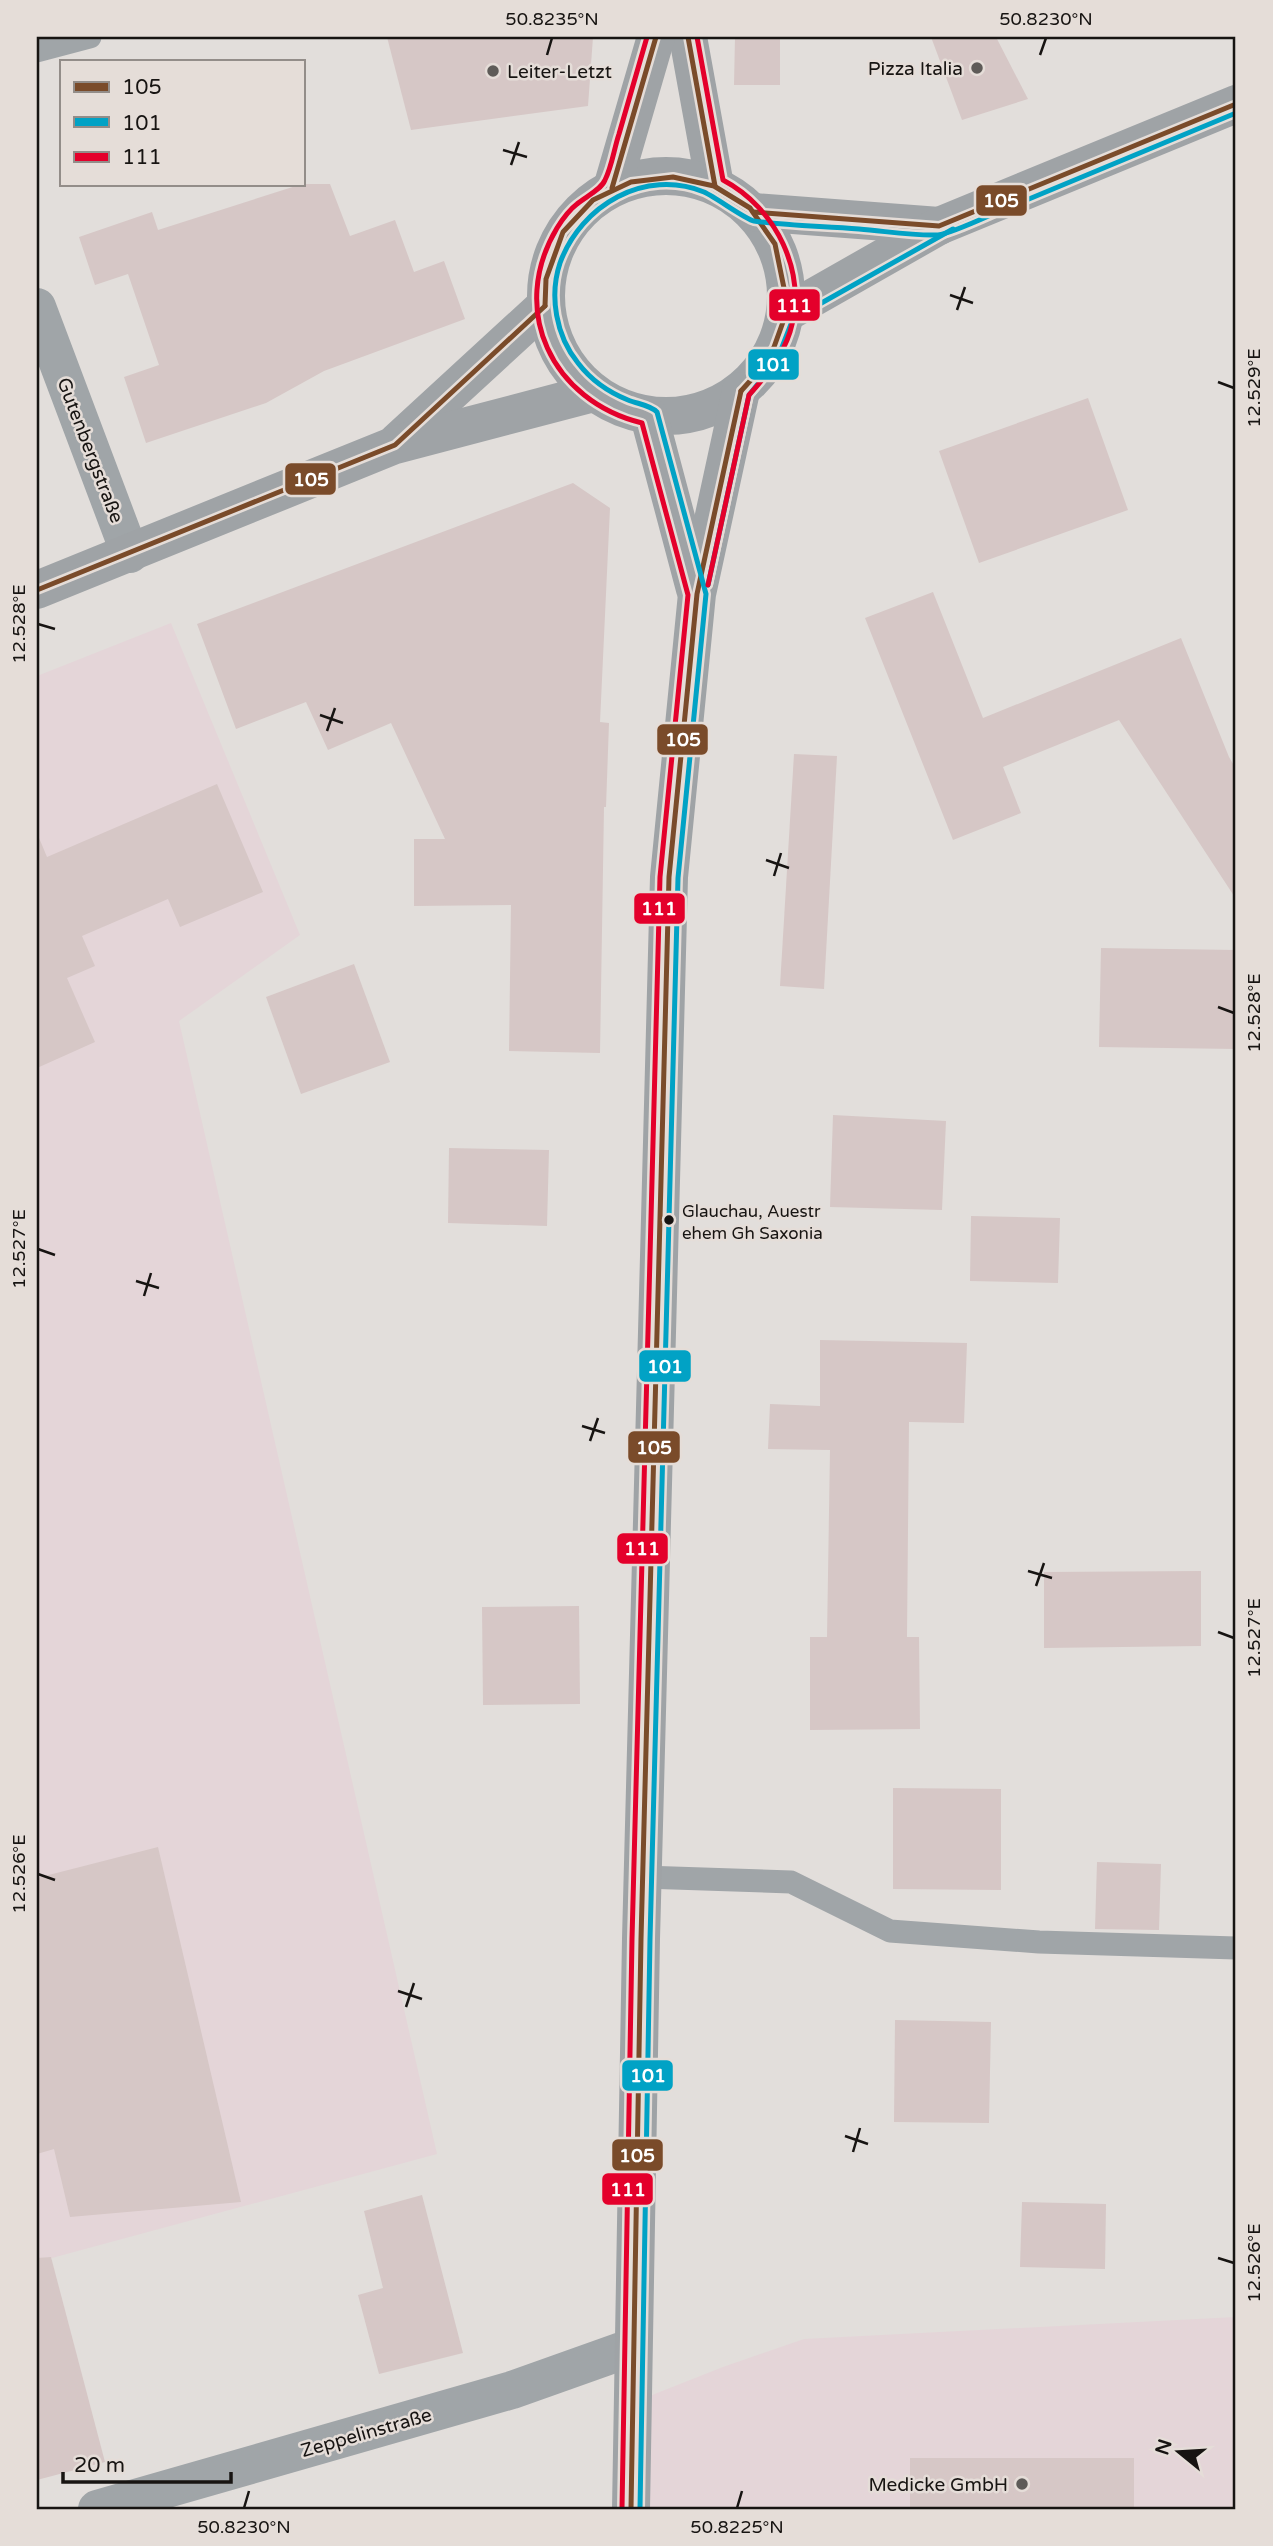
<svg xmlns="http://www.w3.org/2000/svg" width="1273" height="2546" font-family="'Varela Round',sans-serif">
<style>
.commercial{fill:#e4d5d8}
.building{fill:#d6c7c6}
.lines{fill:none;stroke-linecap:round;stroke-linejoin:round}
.lane{stroke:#a0a5a8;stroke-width:23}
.street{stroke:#a0a5a8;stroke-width:38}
.secondary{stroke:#9fa3a6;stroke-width:38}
.bus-1-casing{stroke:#e5ddd8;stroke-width:10}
.bus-2-casing{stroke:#e5ddd8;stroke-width:10}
.bus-3-casing{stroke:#e5ddd8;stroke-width:10}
.bus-1{stroke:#7a4b2a;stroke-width:5}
.bus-2{stroke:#01a2c5;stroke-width:5}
.bus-3{stroke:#e4002b;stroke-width:5}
.ticks{fill:none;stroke:#171412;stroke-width:2.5}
.poi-dot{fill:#5e5b58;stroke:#e5ddd8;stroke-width:2.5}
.bus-dot{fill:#171412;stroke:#e5ddd8;stroke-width:2.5}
.labels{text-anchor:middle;stroke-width:5;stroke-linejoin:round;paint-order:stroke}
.bus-label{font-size:17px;fill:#171412;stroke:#e5ddd8;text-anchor:start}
.poi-label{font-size:19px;fill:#171412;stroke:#e5ddd8;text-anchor:end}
.street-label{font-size:19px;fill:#171412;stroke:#e5ddd8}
.line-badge{stroke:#e5ddd8;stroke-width:2.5}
.badge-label{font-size:19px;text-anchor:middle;font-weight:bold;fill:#fff}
.neatline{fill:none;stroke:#171412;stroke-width:2.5}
.ticks-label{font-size:18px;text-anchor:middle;fill:#171412}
</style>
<rect width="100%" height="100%" fill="#e2dedb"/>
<!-- commercial -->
<g class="commercial">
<polygon points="171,623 300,935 179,1021 437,2154 37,2262 37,676"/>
<polygon points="1236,2317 1236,2509 631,2509 632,2403 723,2367 804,2339"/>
</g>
<!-- building -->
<g class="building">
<polygon points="387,37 593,37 588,106 411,130"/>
<polygon points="735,37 780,37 780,85 734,85"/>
<polygon points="931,37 996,37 1028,99 962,120"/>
<polygon points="302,184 330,184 350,236 395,220 414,272 444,261 465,319 324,371 266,403 146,443 124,377 159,365 128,274 95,285 79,237 152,212 158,230"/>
<polygon points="1088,398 1128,510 979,563 939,451"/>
<polygon points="573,483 610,508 600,722 609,723 606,807 604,807 600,1053 509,1051 511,905 414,906 414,839 445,839 391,723 328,750 306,702 236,729 197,624"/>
<polygon points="933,592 983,718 1181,638 1229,757 1236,769 1236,899 1119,720 1003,767 1021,813 953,840 865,618"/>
<polygon points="794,754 837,756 824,989 780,986"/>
<polygon points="217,784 263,892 180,927 168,899 82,936 95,966 67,978 95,1042 37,1068 37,833 47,857"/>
<polygon points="1101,948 1236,950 1236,1049 1099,1047"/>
<polygon points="354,964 390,1062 301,1094 266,997"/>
<polygon points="833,1115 946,1121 942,1210 830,1207"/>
<polygon points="449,1148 549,1150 547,1226 448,1223"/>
<polygon points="971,1216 1060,1218 1058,1283 970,1281"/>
<polygon points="820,1340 967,1343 964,1423 909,1422 907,1637 919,1637 920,1729 810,1730 810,1637 827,1637 830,1450 768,1449 770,1404 820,1406"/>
<polygon points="1201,1571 1201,1646 1044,1648 1044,1572"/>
<polygon points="579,1606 580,1704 483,1705 482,1607"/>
<polygon points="893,1788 1001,1789 1001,1890 893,1889"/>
<polygon points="158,1847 241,2202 70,2217 54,2149 37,2154 37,1878"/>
<polygon points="1097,1862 1161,1864 1159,1930 1095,1929"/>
<polygon points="895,2020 991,2022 989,2123 894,2122"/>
<polygon points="422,2195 463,2353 379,2374 358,2295 383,2288 364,2211"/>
<polygon points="1022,2202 1106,2204 1105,2269 1020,2267"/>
<polygon points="51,2257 105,2462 37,2480 37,2258"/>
<rect x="910" y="2458" width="224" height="51"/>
</g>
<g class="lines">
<!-- lane -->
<g class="lane">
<polyline points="37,51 90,37"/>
<polyline points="643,1877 791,1882 890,1931 1039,1942 1236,1948"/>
</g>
<!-- street -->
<g class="street">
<polyline points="37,307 130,554"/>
<polyline points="97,2509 512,2390 633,2347"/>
</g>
<!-- secondary -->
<g class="secondary">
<polyline points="688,37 715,186"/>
<circle cx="666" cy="296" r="120"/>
<polyline points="612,188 656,37"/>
<polyline points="753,212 939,226"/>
<polyline points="786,313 939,226 1236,104"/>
<polyline points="649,416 695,589"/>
<polyline points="397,442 545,306"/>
<polyline points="37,590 395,445 593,393"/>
<polyline points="631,2509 641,1939 669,877 697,594 741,391"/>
</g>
<!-- bus-1 casing -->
<g class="bus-1-casing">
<g id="bus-1">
<polyline points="688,37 715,186"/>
<polyline points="612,188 656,37"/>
<polyline points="753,212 939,226 1236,104"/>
<polyline points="545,306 546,279 563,232 593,200 631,182 673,177 714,186 750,208 775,244 785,293 783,322 774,347 760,370 741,391"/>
<polyline points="37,590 395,445 545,306"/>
<polyline points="631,2509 641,1939 669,877 697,594 741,391"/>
</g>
</g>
<!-- bus-2 casing -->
<g class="bus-2-casing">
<g id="bus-2">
<polyline points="708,585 749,395 777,360 793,319 953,229"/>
<path d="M640,2509L650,1939L678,878L706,594L657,412C650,405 638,404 628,400C608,392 591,380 578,363C556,336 549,296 560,263C581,205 645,168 704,192C717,198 745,219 754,221C788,226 824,226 859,229C885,231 912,236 938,235C952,234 996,212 1012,206C1086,175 1161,144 1236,113"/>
</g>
</g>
<!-- bus-3 casing -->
<g class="bus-3-casing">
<g id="bus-3">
<path d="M697,37L723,180C776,208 808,272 790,332C782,357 766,376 749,395L708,585"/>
<path d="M622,2509L632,1939L660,877L688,595L642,423C552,401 508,310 557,228C562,220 569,210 577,204C585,197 601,190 605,180C612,166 614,149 619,134C628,102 638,69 647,37"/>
</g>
</g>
<!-- bus-1 -->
<use href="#bus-1" class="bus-1"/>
<!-- bus-2 -->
<use href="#bus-2" class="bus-2"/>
<!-- bus-3 -->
<use href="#bus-3" class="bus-3"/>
</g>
<!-- ticks -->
<path class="ticks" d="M547,55L552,38M1040,55L1046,38M503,150L527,157M511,165L519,142M950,295L973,303M957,310L965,287M1218,382L1234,388M38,624L55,629M320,715L343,723M327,731L335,708M766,860L789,868M774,876L781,853M1218,1007L1234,1013M38,1249L55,1255M136,1281L159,1288M144,1296L151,1273M582,1426L605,1433M590,1441L598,1418M1028,1571L1052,1578M1036,1586L1044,1563M1218,1632L1234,1638M38,1874L55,1880M398,1991L422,1999M406,2007L414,1983M845,2136L868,2144M853,2152L860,2128M1218,2258L1234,2263M244,2508L249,2491M737,2508L742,2491"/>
<!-- markers -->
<g class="poi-dot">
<circle cx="977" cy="68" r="7"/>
<circle cx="493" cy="71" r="7"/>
<circle cx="1022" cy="2484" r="7"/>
</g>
<circle class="bus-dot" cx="669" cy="1220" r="6"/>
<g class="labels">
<!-- bus labels -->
<g class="bus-label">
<text x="682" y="1217">Glauchau, Auestr<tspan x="682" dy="22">ehem Gh Saxonia</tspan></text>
</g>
<!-- poi labels -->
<g class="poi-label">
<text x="963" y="75">Pizza Italia</text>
<text x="507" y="78" text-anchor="start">Leiter-Letzt</text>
<text x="1008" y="2491">Medicke GmbH</text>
</g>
<!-- street labels -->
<g class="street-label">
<text transform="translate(91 450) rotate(69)" y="7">Gutenbergstraße</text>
<text transform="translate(366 2432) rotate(-16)" y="7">Zeppelinstraße</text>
</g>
</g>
<g class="line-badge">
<rect x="975" y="184" width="53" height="33" rx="7" fill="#7a4b2a"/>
<rect x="768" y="288" width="53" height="34" rx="7" fill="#e4002b"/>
<rect x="747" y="348" width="53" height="33" rx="7" fill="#01a2c5"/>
<rect x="284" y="462" width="53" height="34" rx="7" fill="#7a4b2a"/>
<rect x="656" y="723" width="53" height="33" rx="7" fill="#7a4b2a"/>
<rect x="633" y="892" width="53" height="33" rx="7" fill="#e4002b"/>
<rect x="638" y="1349" width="54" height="34" rx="7" fill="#01a2c5"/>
<rect x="627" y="1430" width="54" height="34" rx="7" fill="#7a4b2a"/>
<rect x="616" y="1532" width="53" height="33" rx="7" fill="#e4002b"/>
<rect x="621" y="2059" width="53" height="33" rx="7" fill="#01a2c5"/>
<rect x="611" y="2138" width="53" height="34" rx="7" fill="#7a4b2a"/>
<rect x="601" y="2172" width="53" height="34" rx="7" fill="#e4002b"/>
</g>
<g class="badge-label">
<text x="1001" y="207">105</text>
<text x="794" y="312">111</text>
<text x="773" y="371">101</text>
<text x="311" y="486">105</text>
<text x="683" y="746">105</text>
<text x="659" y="915">111</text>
<text x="665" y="1373">101</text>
<text x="654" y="1454">105</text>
<text x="642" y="1555">111</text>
<text x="648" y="2082">101</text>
<text x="637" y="2162">105</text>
<text x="628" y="2196">111</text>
</g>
<!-- border -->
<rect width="1273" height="2546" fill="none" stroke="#e5ddd8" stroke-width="77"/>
<!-- legend -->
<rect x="60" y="60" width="245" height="126" fill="#e5ddd8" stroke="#938d89" stroke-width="2"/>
<rect x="74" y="82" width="35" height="10" fill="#7a4b2a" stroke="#938d89" stroke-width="2"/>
<text x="122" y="94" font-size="21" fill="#171412">105</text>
<rect x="74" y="117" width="35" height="10" fill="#01a2c5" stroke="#938d89" stroke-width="2"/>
<text x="122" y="130" font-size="21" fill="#171412">101</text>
<rect x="74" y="152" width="35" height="10" fill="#e4002b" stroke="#938d89" stroke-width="2"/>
<text x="122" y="164" font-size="21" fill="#171412">111</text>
<!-- north arrow -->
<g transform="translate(1179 2452) rotate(288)" stroke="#e5ddd8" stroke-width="5" paint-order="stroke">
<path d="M0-5L12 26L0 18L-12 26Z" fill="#171412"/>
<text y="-10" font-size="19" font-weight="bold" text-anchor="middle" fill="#171412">N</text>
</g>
<!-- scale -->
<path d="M63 2472v10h168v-10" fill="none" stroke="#171412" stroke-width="3.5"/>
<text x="74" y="2472" font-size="21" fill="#171412" stroke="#e5ddd8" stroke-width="5" paint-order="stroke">20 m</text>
<rect x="38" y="38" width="1196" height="2470" class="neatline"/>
<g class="ticks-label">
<text x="552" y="25">50.8235°N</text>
<text x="1046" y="25">50.8230°N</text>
<text transform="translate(1254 388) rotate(-90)" y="6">12.529°E</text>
<text transform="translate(19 624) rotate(-90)" y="6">12.528°E</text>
<text transform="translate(1254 1013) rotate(-90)" y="6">12.528°E</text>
<text transform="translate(19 1249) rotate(-90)" y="6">12.527°E</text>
<text transform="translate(1254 1638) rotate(-90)" y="6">12.527°E</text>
<text transform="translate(19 1874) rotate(-90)" y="6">12.526°E</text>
<text transform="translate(1254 2263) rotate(-90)" y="6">12.526°E</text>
<text x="244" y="2533">50.8230°N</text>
<text x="737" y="2533">50.8225°N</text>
</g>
</svg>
